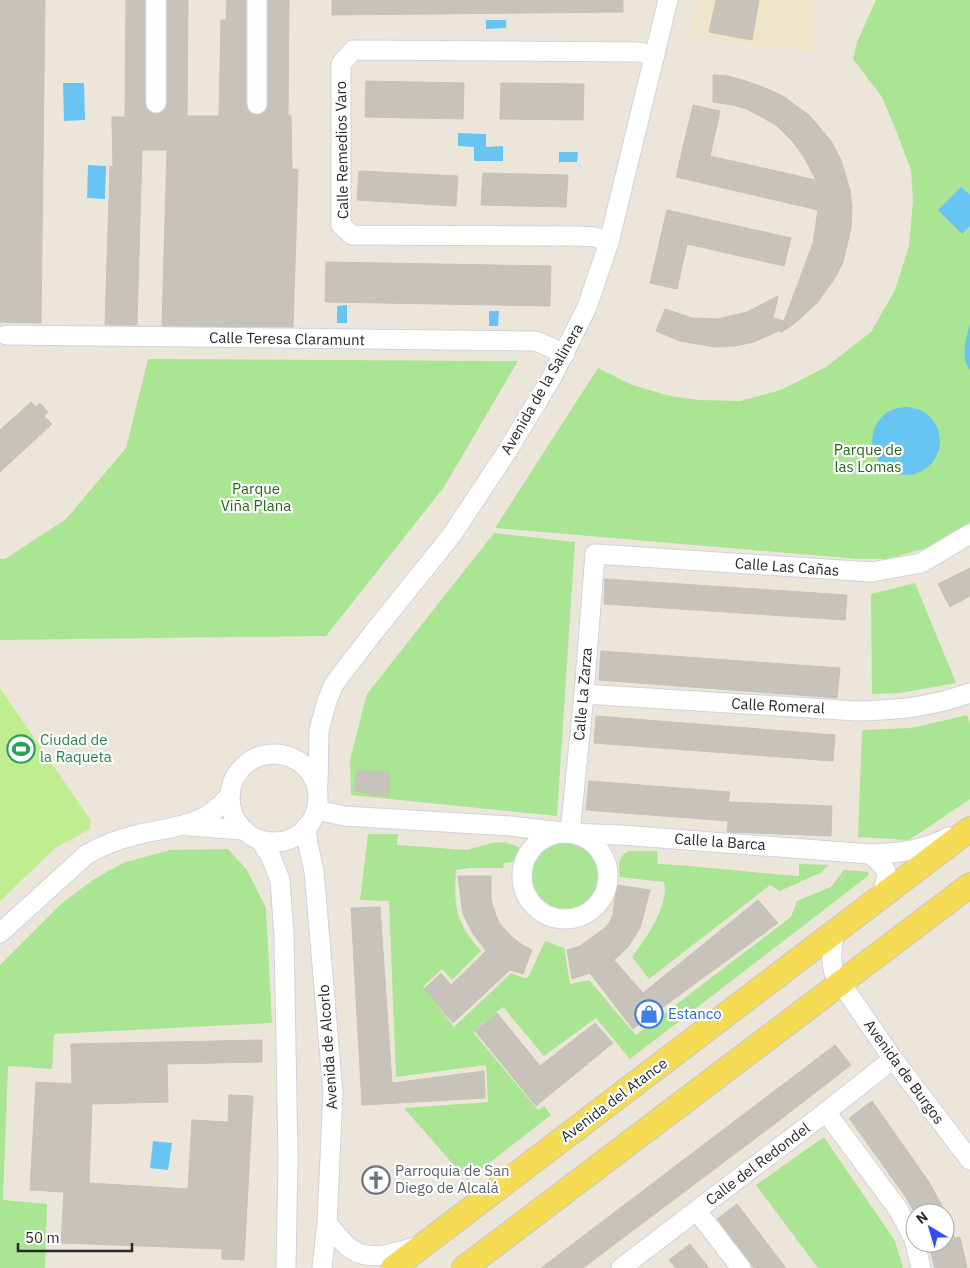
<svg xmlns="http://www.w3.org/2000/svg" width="970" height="1268" font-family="'IBM Plex Sans',sans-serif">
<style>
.education{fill:#efe5c8}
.green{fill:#aae594}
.pitch{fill:#bfed8f}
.water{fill:#68c5f3}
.building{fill:#c7c2ba;stroke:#c7c2b4}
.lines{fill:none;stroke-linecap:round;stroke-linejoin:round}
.minor-casing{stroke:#cfd2e3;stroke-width:21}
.major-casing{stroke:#c7c7c7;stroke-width:26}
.minor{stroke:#fff;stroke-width:19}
.major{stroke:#f6db55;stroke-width:24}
.labels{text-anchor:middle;stroke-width:4.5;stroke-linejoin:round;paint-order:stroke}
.street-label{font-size:15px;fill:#292929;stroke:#fff}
.park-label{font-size:15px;fill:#226817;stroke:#fff}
.leisure-label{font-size:15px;fill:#27864d;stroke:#fff;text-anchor:start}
.shop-label{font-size:15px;fill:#366cbe;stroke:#fff;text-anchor:start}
.worship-label{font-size:15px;fill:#5b616d;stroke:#fff;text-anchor:start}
</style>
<rect width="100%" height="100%" fill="#ece5da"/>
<!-- education -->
<polygon class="education" points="698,0 812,0 813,27 811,52 689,36"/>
<!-- green -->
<g class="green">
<polygon points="876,0 970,0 970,522 927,548 887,559 857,559 495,528 598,368 632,385 670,396 699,400 740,401 781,390 826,367 871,332 895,290 909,246 913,200 911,170 895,128 882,97 853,59 857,42"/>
<polygon points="148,359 496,361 518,361 444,487 326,636 0,640 0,559 5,559 66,519 126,448"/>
<polygon points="494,533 575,542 557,816 351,795 350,760 367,694"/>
<polygon points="915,583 956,683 900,693 872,694 871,594"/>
<polygon points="967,715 970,724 970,799 909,840 858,837 862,730 912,728"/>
<path d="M368,834H398L397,845L467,850L492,843L504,842L519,847L518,861L504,863L503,868H470L456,870C454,907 455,922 481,951L452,980L442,969L423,987L454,1027L511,973L524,978H528L545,941L564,948L570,984L589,980L636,1035L791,917L797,901L831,887L844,870L869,872L868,876L630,1059L596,1018L544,1056L503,1007L473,1032L538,1110L544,1106L551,1115L467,1180L404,1108L488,1102L486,1065L396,1077L389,901L360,900Z"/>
<circle cx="566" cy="875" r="35"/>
<polygon points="228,849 247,870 266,908 272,1023 54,1034 52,1069 8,1066 3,1200 47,1204 45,1268 0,1268 0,965 61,904 94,879 123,863 170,850"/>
<path d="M629,851H657L658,864C705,866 752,873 799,876V864L828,865L822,872L780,891L770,885L649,979L632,957C646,939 669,906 664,882L620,877C618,866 618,856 629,851Z"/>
<polygon points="824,1137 895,1241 903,1268 818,1268 756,1185"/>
</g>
<!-- pitch -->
<polygon class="pitch" points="0,688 91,821 90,829 55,848 0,901"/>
<!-- water -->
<g class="water">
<polygon points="486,20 506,20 506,28 486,29"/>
<polygon points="63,83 84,83 85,120 64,121"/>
<polygon points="458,133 486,134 486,147 503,146 503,161 474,161 474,147 458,146"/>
<polygon points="559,152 578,152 577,162 559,162"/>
<polygon points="88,165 106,166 105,199 87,198"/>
<polygon points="961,187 970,195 970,226 962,234 938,210"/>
<polygon points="347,305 347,323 337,323 337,306"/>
<polygon points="489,311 499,311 498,326 489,326"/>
<path d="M970,324V370C960,358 966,338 970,324Z"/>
<circle cx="906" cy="441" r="34"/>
<polygon points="153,1141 172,1143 168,1170 150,1168"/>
</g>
<!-- building -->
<g class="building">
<polygon points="0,0 45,0 41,323 0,322"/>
<polygon points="126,0 145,0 145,103 147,109 150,112 156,114 162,112 166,108 167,103 167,0 188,0 187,116 219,116 221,20 226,20 227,0 246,0 246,104 248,110 251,113 257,115 262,114 266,110 268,104 268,0 289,0 288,115 291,115 292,169 298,170 293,327 162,326 167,150 142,150 137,325 105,325 110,166 113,167 112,117 125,117"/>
<polygon points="332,0 623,0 623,12 332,15"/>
<polygon points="716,0 759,0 752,40 709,32"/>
<polygon points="713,75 728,76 746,81 765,88 783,96 810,116 831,141 841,160 850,190 852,207 851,228 843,262 835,278 817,303 794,324 780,333 781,330 754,342 735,346 715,347 680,341 656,331 665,309 692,318 718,319 747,312 778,296 773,318 784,321 813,243 818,210 676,177 693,105 720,111 710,156 816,180 804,157 793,142 776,125 747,109 733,105 713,102"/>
<polygon points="366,81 464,83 463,119 365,117"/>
<polygon points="501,83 584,84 583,120 500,119"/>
<polygon points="359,171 458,176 456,206 357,200"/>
<polygon points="483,173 568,175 566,207 481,205"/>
<polygon points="667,210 791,238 784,266 687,244 677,289 650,283"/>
<polygon points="326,262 551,266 550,306 325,302"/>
<polygon points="31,402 36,407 40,403 48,412 44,416 52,424 0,472 0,430"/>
<polygon points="970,568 970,596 950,607 938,584"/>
<polygon points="605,579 847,595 845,620 604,604"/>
<polygon points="601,651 840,668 837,698 599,680"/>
<polygon points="596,716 835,735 833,761 594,743"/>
<polygon points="357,771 390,772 389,796 372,795 372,793 355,791"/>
<polygon points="589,781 730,792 728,802 832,806 831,836 727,832 728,821 586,810"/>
<polygon points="458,876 491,876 491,899 496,916 500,924 510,935 521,944 532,950 523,974 510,970 453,1023 424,989 441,973 451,985 486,951 472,932 463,914"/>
<polygon points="617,885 650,890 640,928 628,947 614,960 643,993 758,900 778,923 633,1029 590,973 572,979 567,950 580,946 606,927 611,920 613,913"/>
<polygon points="380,907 392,1083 484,1071 485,1098 362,1105 351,908"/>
<polygon points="497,1013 540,1066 595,1023 613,1043 536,1106 475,1031"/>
<polygon points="262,1040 262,1062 167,1064 168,1102 92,1104 89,1183 188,1189 192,1120 228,1122 229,1095 253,1096 244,1260 222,1259 222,1249 61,1243 64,1192 30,1190 36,1082 72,1084 71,1044"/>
<polygon points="835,1045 851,1065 768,1129 583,1268 541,1268"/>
<polygon points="872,1101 929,1182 946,1213 915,1213 905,1196 849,1118"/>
<polygon points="737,1204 786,1268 754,1268 751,1264 717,1219"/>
<polygon points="945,1214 955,1238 960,1237 967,1268 935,1268 928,1243 945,1243"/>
<polygon points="690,1244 709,1268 676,1268 669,1260"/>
</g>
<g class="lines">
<!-- minor casing -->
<g class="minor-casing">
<g id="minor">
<polyline points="156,103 156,0"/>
<polyline points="257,104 257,0"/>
<polyline points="609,242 594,237 577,236 352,235 341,225 341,64 353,50 639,52 655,55"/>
<polyline points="6,335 536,341 565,354"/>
<path d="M584,694L857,711C898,710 931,707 970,693"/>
<circle cx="274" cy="798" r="44"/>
<polyline points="318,784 319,730 327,701 334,684 373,633 451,536 506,453 552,377 587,307 609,242 668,0"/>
<path d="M317,810L344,816L510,826L570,833L621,835L870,854C901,853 920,851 949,837"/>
<polyline points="189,826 244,830"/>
<polyline points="306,827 308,844 314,871 333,1093 327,1223 322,1268"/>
<polyline points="570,833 584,694 595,554 872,572 921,563 970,534"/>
<circle cx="565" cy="876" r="43"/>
<polyline points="260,840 271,857 280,880 284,935 288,1157 286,1268"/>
<path d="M870,854C889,870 890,872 881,896"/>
<path d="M835,932C832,946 830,959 834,973L893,1059L970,1160"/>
<path d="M0,933L86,855C101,846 119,839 136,835C173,826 203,828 229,796"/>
<polyline points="826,1112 898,1209 914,1239 921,1268"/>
<polyline points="697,1211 741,1268"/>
<path d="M327,1223C334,1231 342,1243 351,1249C372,1263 396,1252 418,1246"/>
<polyline points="621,1268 826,1112 893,1059"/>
</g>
</g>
<!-- major casing -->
<g class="major-casing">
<g id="major">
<polyline points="393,1268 970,829"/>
<polyline points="464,1268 970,885"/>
</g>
</g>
<!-- minor -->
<use href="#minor" class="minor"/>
<!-- major -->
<use href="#major" class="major"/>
</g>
<!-- icons -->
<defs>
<g id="stadium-ring" transform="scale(1.4375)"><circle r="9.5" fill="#fff" stroke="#2e9e5b" stroke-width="1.5"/><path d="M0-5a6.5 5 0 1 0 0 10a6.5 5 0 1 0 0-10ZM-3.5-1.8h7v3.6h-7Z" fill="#2e9e5b"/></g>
<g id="shop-ring" transform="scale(1.4375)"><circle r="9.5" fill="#fff" stroke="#3f7fe0" stroke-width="1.5"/><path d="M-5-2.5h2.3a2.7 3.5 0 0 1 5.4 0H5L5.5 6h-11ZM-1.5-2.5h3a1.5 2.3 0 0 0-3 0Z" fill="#3f7fe0"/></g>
<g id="church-ring" transform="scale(1.4375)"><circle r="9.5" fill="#fff" stroke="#6b7280" stroke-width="1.5"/><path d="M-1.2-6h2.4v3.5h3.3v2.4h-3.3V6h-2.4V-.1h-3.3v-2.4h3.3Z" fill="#6b7280"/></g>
</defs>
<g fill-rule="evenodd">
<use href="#stadium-ring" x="21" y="749"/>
<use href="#shop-ring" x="649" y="1014"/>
<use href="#church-ring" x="376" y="1180"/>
</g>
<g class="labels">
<!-- street labels -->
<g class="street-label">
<text transform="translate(342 150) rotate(-91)" y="5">Calle Remedios Varo</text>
<text transform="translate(287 339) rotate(1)" y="5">Calle Teresa Claramunt</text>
<text transform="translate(542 389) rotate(-60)" y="5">Avenida de la Salinera</text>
<text transform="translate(787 567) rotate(4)" y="5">Calle Las Cañas</text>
<text transform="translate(583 694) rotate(-85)" y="5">Calle La Zarza</text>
<text transform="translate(778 706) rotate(3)" y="5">Calle Romeral</text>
<text transform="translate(720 842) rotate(4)" y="5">Calle la Barca</text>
<text transform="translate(328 1047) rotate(-94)" y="5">Avenida de Alcorlo</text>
<text transform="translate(904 1072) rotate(54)" y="5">Avenida de Burgos</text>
<text transform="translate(614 1100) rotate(-37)" y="5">Avenida del Atance</text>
<text transform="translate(758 1164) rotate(-37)" y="5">Calle del Redondel</text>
</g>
<!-- park labels -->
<g class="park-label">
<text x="868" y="455">Parque de<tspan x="868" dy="17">las Lomas</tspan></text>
<text x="256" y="494">Parque<tspan x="256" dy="17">Viña Plana</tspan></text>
</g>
<!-- leisure labels -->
<g class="leisure-label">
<text x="40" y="745">Ciudad de<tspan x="40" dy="17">la Raqueta</tspan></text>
</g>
<!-- shop labels -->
<g class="shop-label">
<text x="668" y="1019">Estanco</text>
</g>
<!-- worship labels -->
<g class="worship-label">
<text x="395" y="1176">Parroquia de San<tspan x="395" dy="17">Diego de Alcalá</tspan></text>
</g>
</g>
<!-- north arrow -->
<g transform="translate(930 1228) rotate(322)"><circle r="24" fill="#ffffff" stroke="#a9a9a9"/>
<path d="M0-4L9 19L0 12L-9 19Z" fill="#344cff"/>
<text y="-8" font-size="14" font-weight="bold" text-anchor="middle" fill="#292929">N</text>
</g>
<!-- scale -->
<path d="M18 1243v8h114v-8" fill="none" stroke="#292929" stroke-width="2.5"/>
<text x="25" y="1243" font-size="15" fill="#292929" stroke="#ffffff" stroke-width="4" paint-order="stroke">50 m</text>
</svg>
